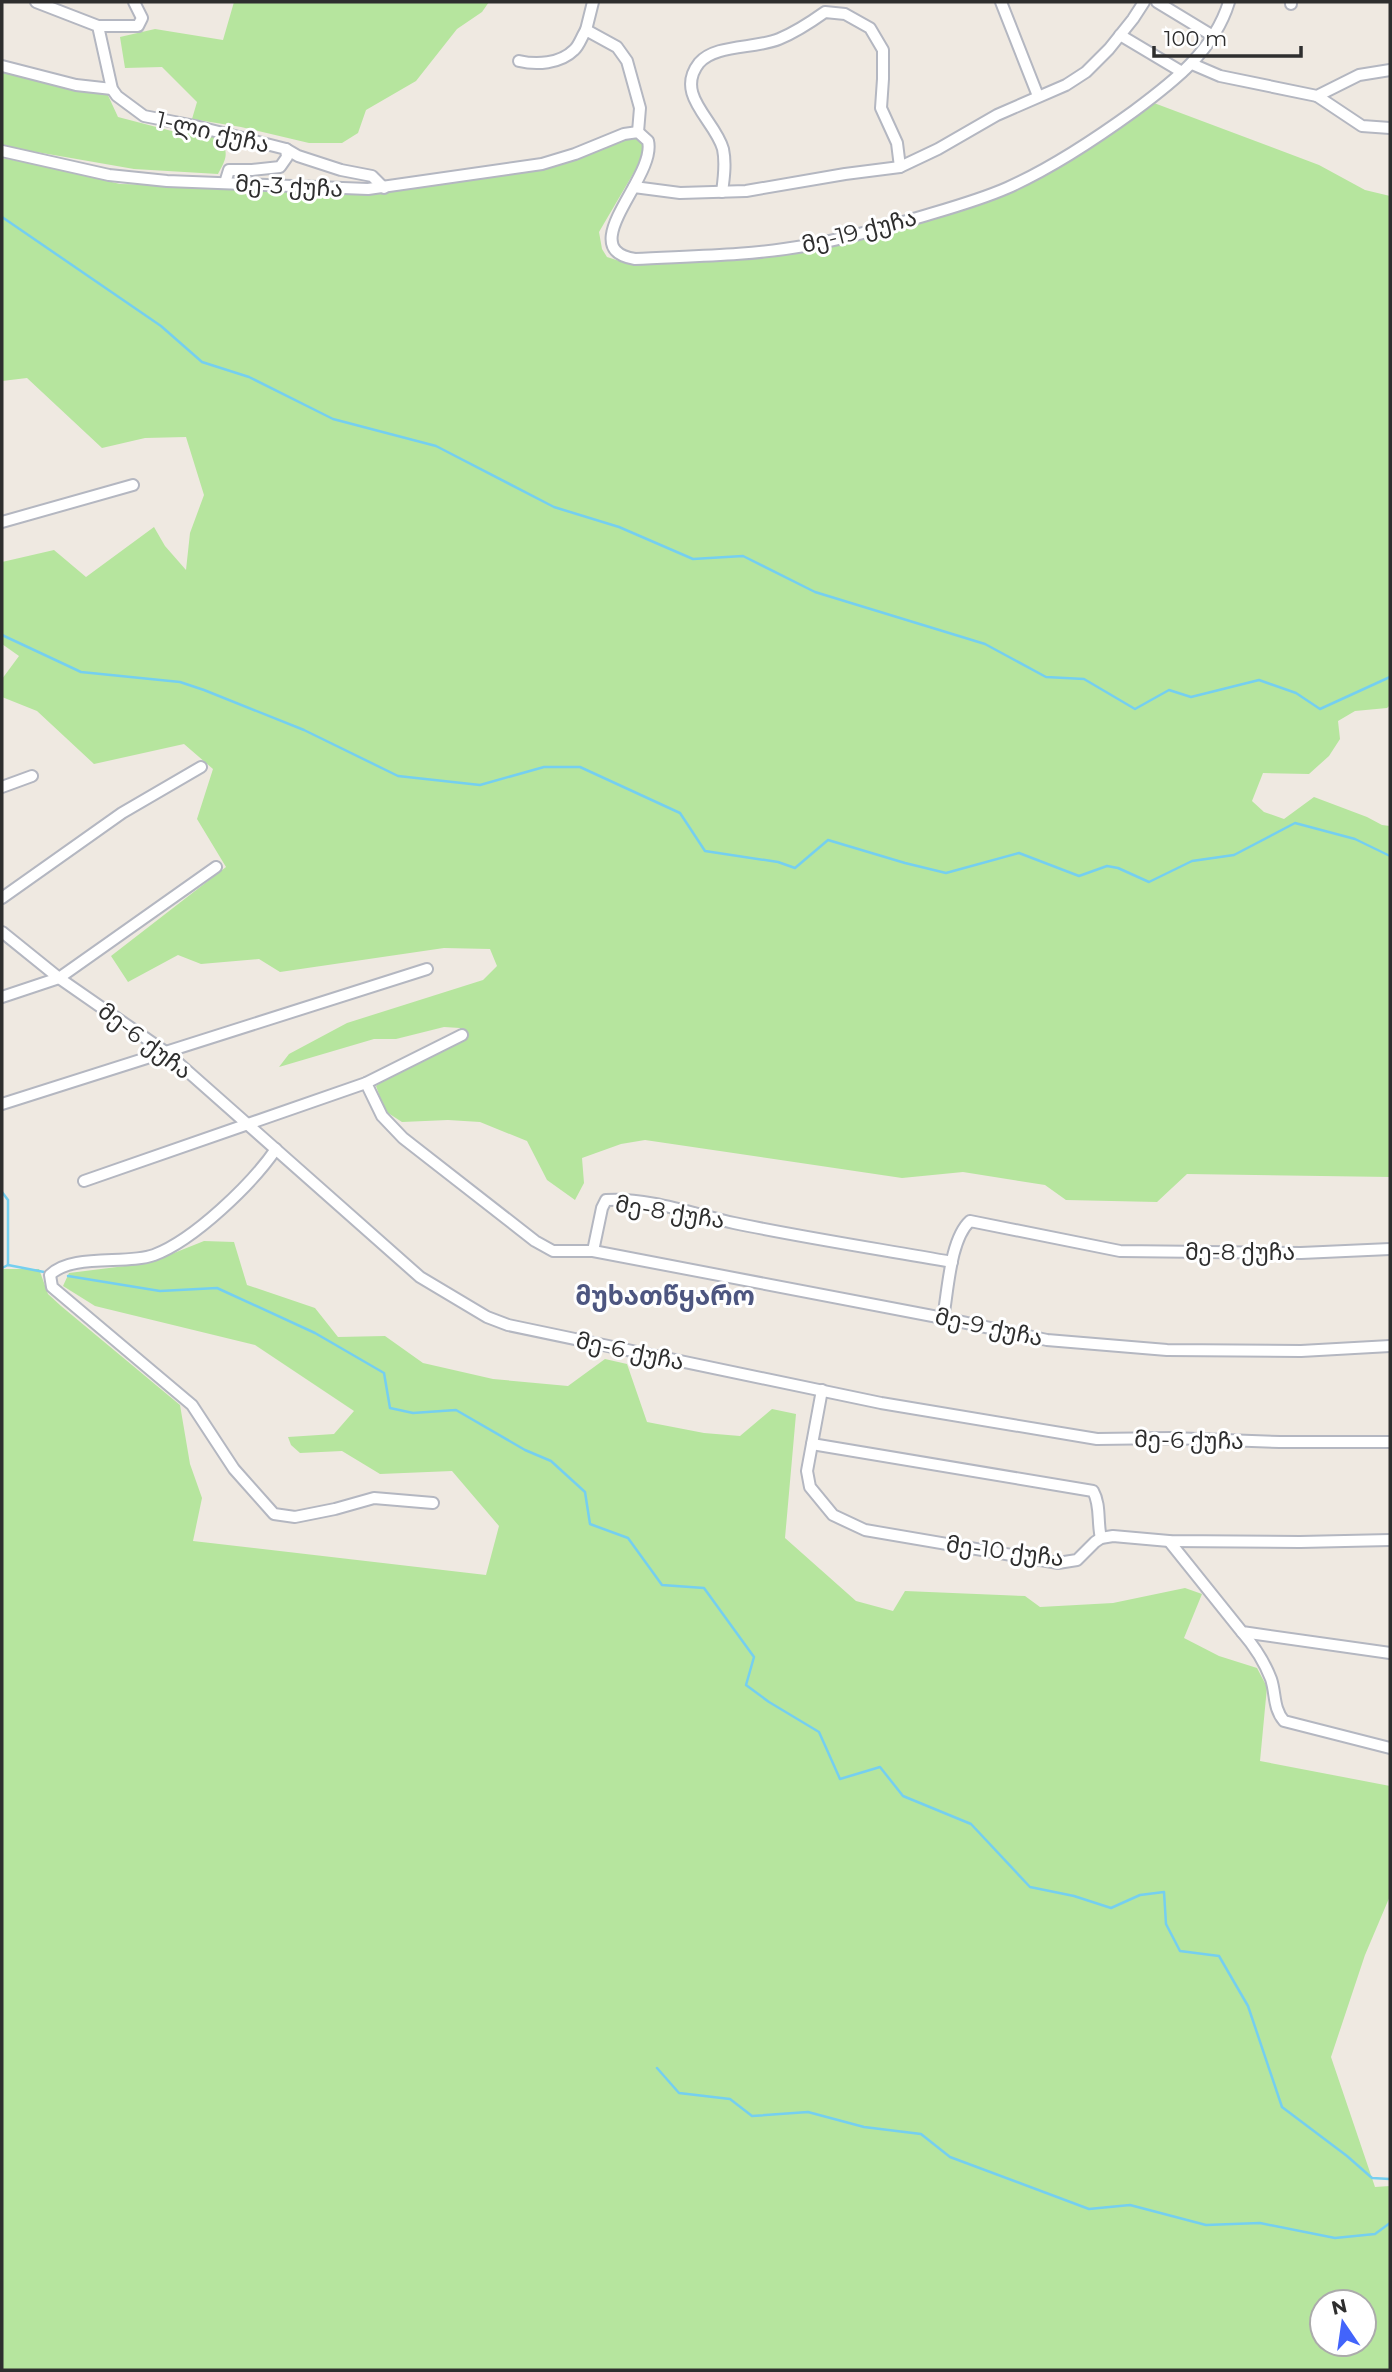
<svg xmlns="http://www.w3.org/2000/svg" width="1392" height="2372" font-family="Montserrat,'Noto Sans Georgian',sans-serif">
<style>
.green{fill:#b6e59e;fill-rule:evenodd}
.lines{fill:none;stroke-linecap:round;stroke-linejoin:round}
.stream{stroke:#75cff0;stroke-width:2.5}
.minor-casing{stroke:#b4b7c1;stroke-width:14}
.minor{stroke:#fff;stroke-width:10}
.labels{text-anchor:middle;stroke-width:6;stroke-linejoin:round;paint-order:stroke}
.street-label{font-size:23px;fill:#2e2e2e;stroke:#fff}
.quarter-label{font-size:26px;font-weight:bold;fill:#4d5680;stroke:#fff}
</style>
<rect width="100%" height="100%" fill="#efe9e1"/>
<!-- green -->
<g class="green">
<polygon points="234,2 489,2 482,12 457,29 416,81 366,110 358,133 342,143 309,143 241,127 192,119 197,102 162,67 125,68 120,37 155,29 223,40"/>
<path d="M2,70L106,91L118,117L187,135L189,131L219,138C230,153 226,159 218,174L134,169L2,146Z"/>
<path d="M1154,103L1319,165L1365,190L1390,196V705L1387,708L1355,711L1338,721L1340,739L1329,756L1309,774L1263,773L1252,801L1264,812L1284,819L1314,797L1367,817L1382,825L1390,826V1177L1187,1174L1157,1202L1066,1200L1045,1185L963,1172L902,1178L645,1140L621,1144L582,1158L584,1183L575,1200L547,1180L527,1141L480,1122L448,1120L402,1122L385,1111L376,1086L393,1074L460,1043V1028L444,1027L396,1039H374L279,1067L289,1054L347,1023L483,980L497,966L490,949L444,948L280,972L259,959L201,964L178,955L128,982L111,956L226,867L197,819L213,769L184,744L94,764L37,711L2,697V679L19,656L2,644V562L54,550L86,577L154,527L165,546L186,570L190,533L204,495L186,437L145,438L102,448L27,378L2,381V158L54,168L120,184L256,187L337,195L392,191L451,182L631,137C647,139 644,151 640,162L599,232L602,249L607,257L632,265L798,253L846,243L958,210L1013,192L1083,152Z"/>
<path d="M204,1241L234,1242L247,1285L315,1308L338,1337L385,1336L423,1363L493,1379L568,1386L605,1359L627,1364L647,1422L704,1433L740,1436L772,1409L796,1414L785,1538L856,1601L893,1611L905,1591L1025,1596L1040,1607L1113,1603L1185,1588L1202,1594L1184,1638L1219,1656L1257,1668L1267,1687L1260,1761L1390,1786V1896L1365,1955L1331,2057L1375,2187L1390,2186V2370H2V1269H39L48,1294L61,1306L180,1405L190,1464L202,1498L193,1541L486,1575L499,1526L452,1471L380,1474L342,1451L300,1453L291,1445L288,1437L334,1434L354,1411L255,1345L95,1306L63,1286L69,1273L149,1263ZM1322,2302H1364V2344H1322Z"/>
</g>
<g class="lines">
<!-- stream -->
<g class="stream">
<polyline points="2,217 161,326 202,362 249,377 333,419 436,446 554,507 619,527 693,559 743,556 815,592 985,644 1046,677 1084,679 1135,709 1169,690 1191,697 1259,680 1296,693 1320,709 1390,677"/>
<polyline points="2,635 81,672 180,682 204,690 304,730 398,776 480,785 544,767 580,767 680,813 705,851 778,862 795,868 828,840 905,863 946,873 1019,853 1079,876 1107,866 1118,868 1149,882 1192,861 1234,855 1295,823 1355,839 1390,856"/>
<polyline points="2,1192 8,1200 8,1265"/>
<polyline points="2,1268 8,1265 44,1272"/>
<polyline points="68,1276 160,1291 217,1288 315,1333 384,1373 390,1408 413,1413 456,1410 525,1450 551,1461 585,1492 590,1524 628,1538 662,1585 704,1588 754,1657 746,1685 769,1702 819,1732 840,1779 880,1767 903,1796 971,1824 1030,1887 1074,1896 1111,1908 1140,1895 1164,1892 1166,1924 1180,1951 1219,1956 1248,2006 1282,2107 1347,2156 1372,2178 1390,2179"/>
<polyline points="657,2068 679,2093 730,2099 752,2116 808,2112 864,2127 921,2134 950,2157 1089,2209 1130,2205 1206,2225 1260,2223 1335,2238 1375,2234 1390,2223"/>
</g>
<!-- minor casing -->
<g class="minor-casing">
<g id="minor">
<polyline points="36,2 98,26 112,89 117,96 144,116 195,126 286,149 287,157 280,167 252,170 229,170 225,183"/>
<polyline points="1001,2 1038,96"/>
<polyline points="1157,2 1213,36"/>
<polyline points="1291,4 1291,2"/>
<polyline points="98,26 138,26 142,18 134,2"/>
<polyline points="586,30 593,2"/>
<polyline points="1120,35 1182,72"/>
<path d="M519,61C536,65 560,64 574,50C579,46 582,36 586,30L617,47L627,61L640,108L638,132"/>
<polyline points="1192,64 1220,76 1317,96 1359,75 1390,70"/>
<polyline points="2,66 76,85 112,89"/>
<polyline points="1317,96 1362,126 1390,128"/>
<polyline points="286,149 298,156 341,170 372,176 384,188"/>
<path d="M2,151L109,175L167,181L368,189L542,164L575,154L624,134L638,132L648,141C657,177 572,249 635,259C691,256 748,256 804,246C846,239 887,227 927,215C954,207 982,199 1007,188C1052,168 1094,140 1134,111C1173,82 1214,51 1229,2"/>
<polyline points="634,187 680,193 746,191 845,174 900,167 938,149 997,115 1066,85 1086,72 1109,49 1133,19 1144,2"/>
<path d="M722,192C724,178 726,163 723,149C715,120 674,95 699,63C715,44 755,49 779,39C796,32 811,22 825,12L845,14L870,28L883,50V79L881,108L897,143L900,167"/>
<polyline points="2,522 133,485"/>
<polyline points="2,787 32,776"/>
<polyline points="2,898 122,813 201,767"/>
<polyline points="2,932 59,978 167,1053 420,1277 487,1317 508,1325 881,1403 1097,1439 1171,1438 1280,1442 1390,1442"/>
<polyline points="2,997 59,978 216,867"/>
<polyline points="366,1083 382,1116 403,1138 535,1241 553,1251 593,1251 943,1318 1047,1340 1167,1350 1301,1351 1390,1346"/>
<polyline points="2,1104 427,969"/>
<path d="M276,1149C252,1184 194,1240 154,1255C127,1265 71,1253 50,1275L52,1287L192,1405L234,1469L274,1514L295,1517L335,1509L374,1498L433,1503"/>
<polyline points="84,1181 366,1083 462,1035"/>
<path d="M593,1251L602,1208L606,1200C646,1197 694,1214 734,1223C806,1238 879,1249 952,1262"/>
<path d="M943,1318C948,1291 950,1239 970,1221L1120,1251L1301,1253L1390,1249"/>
<polyline points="822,1390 807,1471 810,1487 833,1515 865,1530 1058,1563 1077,1560 1095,1542 1101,1538 1113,1536 1169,1541 1300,1542 1390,1540"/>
<path d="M812,1444L1093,1491C1101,1505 1097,1522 1101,1538"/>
<polyline points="1169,1541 1242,1632 1390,1653"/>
<path d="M1242,1632C1255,1647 1264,1661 1271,1679C1276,1694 1273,1708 1284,1721L1390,1748"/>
</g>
</g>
<!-- minor -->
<use href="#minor" class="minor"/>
</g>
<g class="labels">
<!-- street labels -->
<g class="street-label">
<text transform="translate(213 132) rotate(13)" y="8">1-ლი ქუჩა</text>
<text transform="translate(289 186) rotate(3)" y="8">მე-3 ქუჩა</text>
<text transform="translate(859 231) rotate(-14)" y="8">მე-19 ქუჩა</text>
<text transform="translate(145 1041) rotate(37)" y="8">მე-6 ქუჩა</text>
<text transform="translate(670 1212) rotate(9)" y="8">მე-8 ქუჩა</text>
<text x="1240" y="1260">მე-8 ქუჩა</text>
<text transform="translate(989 1327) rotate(12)" y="8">მე-9 ქუჩა</text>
<text transform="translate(630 1351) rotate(12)" y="8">მე-6 ქუჩა</text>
<text transform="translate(1189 1440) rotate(1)" y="8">მე-6 ქუჩა</text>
<text transform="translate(1005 1551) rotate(7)" y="8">მე-10 ქუჩა</text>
</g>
<!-- quarter labels -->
<g class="quarter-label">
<text x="665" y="1305">მუხათწყარო</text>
</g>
</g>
<!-- border -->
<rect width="1392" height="2372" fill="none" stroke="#2e2e2e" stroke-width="7"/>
<!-- north arrow -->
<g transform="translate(1343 2323) rotate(347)"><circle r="33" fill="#ffffff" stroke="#ababab" stroke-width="2"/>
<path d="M0-5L12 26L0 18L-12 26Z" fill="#4264fb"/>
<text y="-10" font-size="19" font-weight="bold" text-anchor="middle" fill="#2e2e2e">N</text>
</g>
<!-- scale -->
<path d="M1154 46v10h147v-10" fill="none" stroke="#2e2e2e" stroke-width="3.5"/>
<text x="1164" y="46" font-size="21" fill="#2e2e2e" stroke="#ffffff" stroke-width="5" paint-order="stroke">100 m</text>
</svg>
